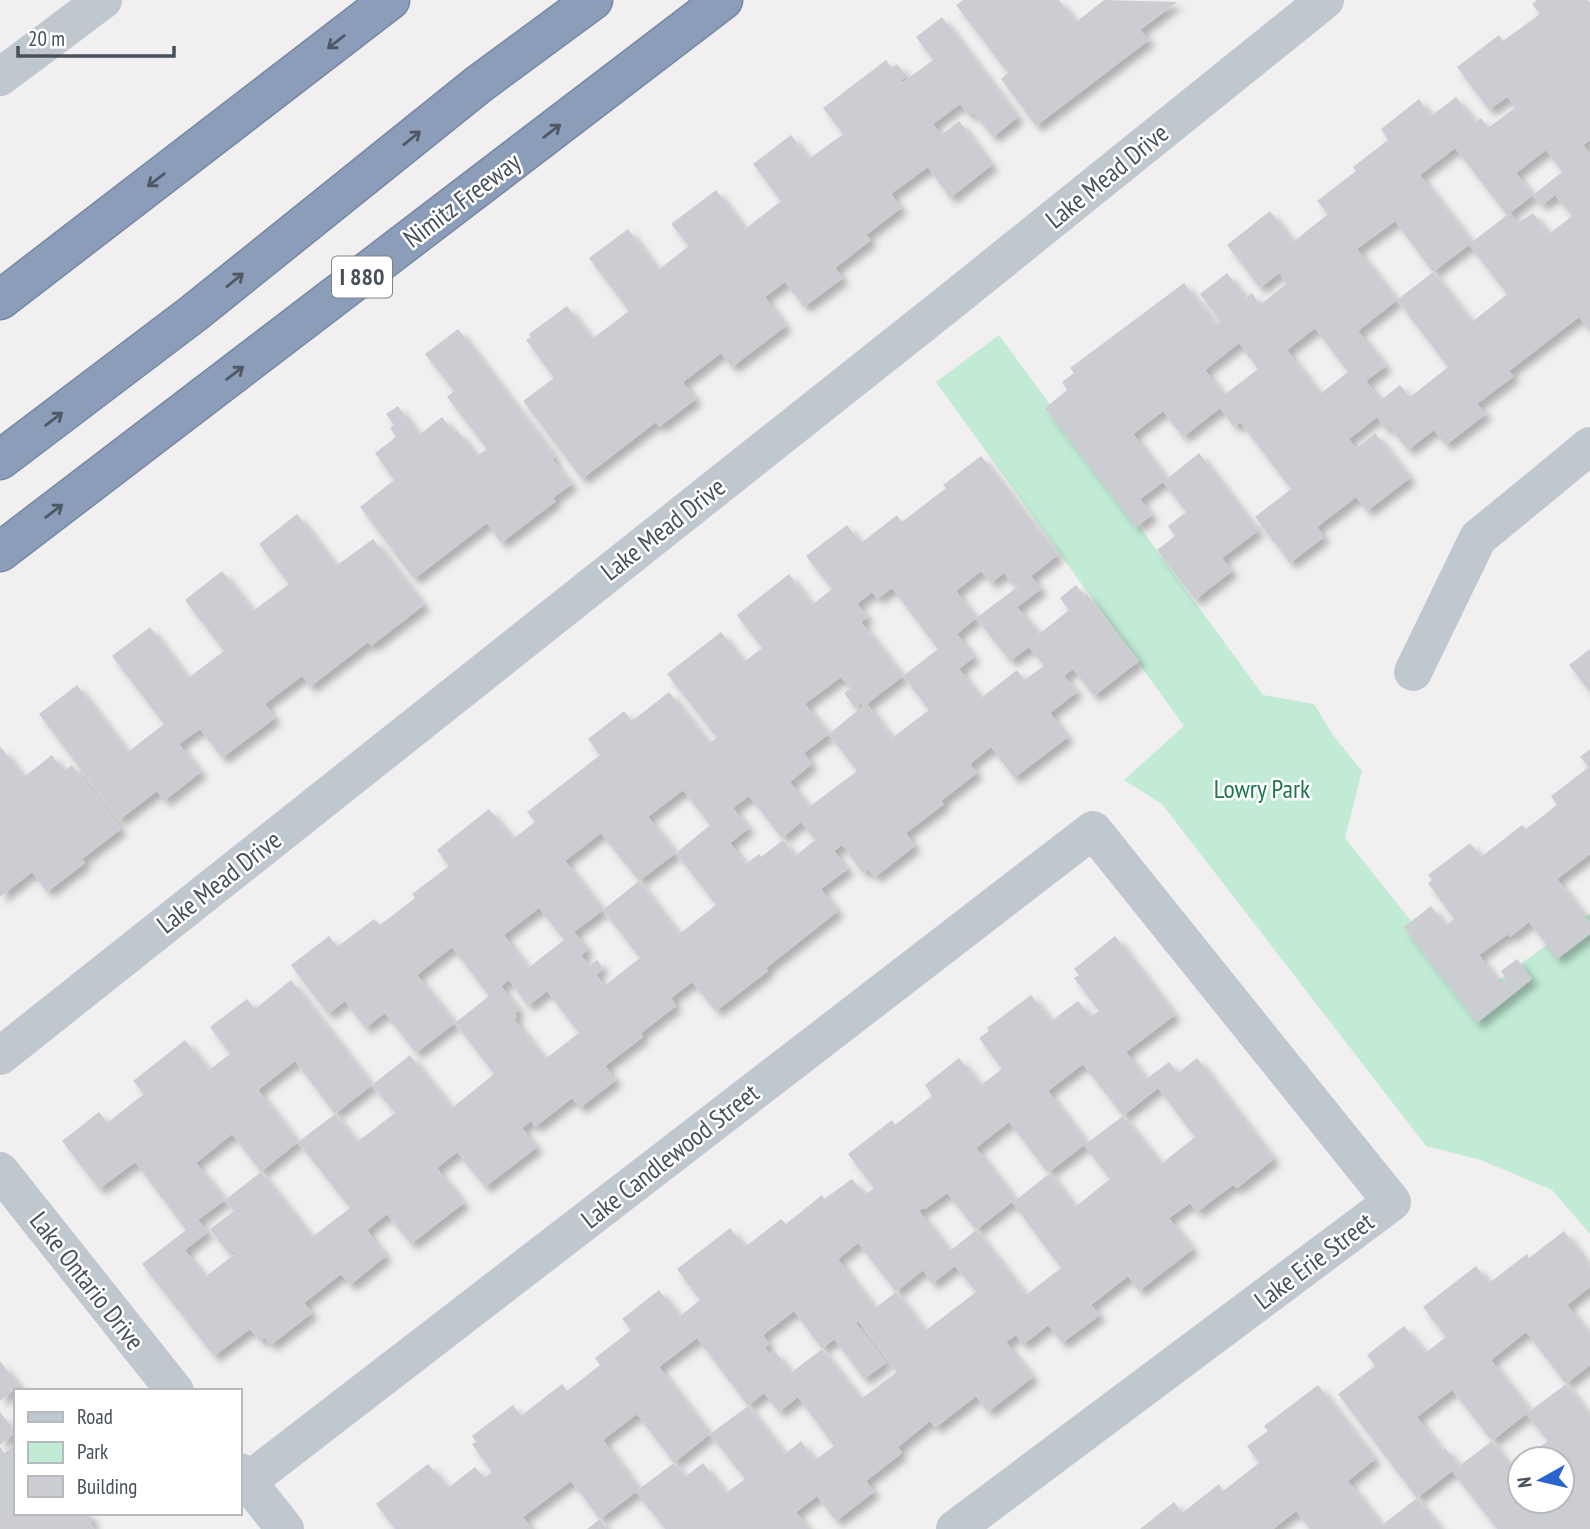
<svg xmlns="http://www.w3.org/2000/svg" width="1590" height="1529" font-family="'PT Sans Narrow',sans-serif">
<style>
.green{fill:#c1ebd5}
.building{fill:#cccdd3;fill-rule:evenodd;filter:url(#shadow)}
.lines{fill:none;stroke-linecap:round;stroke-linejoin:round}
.motorway-casing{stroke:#7688a5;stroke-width:41}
.minor{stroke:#c0c8cf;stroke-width:38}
.motorway{stroke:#8b9db9;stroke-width:38}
.oneway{stroke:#4f5864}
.labels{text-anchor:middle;stroke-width:5;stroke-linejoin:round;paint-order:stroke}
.shield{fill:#fff;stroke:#7f848c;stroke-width:2}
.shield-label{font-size:24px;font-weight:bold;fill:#48505a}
.street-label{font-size:26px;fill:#48505a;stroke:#fff}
.park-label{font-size:26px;fill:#207552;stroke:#fff}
</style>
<defs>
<filter id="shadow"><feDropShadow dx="6" dy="6" stdDeviation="3.5" flood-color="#0004"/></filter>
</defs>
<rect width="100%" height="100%" fill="#f1efef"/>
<!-- green -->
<polygon class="green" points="999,335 1263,695 1314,704 1333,735 1362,771 1345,838 1473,999 1590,913 1590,1234 1552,1190 1481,1160 1426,1146 1162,804 1124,780 1184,726 936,382"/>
<!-- building -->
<g class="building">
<polygon points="963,0 1059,0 1076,22 1104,0 1177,2 1140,30 1149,40 1036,126 1001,79 1008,73 956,5"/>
<path d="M1537,0H1588L1590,3V140L1583,145L1590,154V325L1587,328L1579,317L1509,371L1514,376L1477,404L1486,414L1446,445L1434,430L1408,450L1389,426L1385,429L1377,417L1349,439L1356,449L1375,433L1410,478L1367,511L1356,497L1317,527L1324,537L1290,563L1255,517L1291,489L1240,422L1234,427L1220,408L1183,437L1163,411L1133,434L1167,479L1199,453L1258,531L1222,558L1232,571L1195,600L1157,550L1175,536L1168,526L1186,512L1163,482L1140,499L1152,515L1136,527L1045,408L1067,390L1062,382L1074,373L1070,368L1184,283L1215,325L1220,321L1200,294L1227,273L1246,298L1252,293L1260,305L1286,284L1279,273L1260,288L1227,245L1270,211L1293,242L1328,214L1317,201L1356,171L1353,167L1388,140L1381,129L1419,99L1431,116L1456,97L1475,122L1481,118L1488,128L1516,107L1507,97L1489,110L1457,67L1499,35L1503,41L1540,14L1532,4ZM1455,148L1507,215L1472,242L1420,175ZM1546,150L1562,172L1533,195L1542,205L1555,195L1572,216L1549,234L1533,213L1518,223L1510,213L1533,195L1516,173ZM1395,221L1433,272L1397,300L1448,367L1410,397L1400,385L1381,400L1366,381L1386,366L1358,331L1397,300L1357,249ZM1469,245L1507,294L1472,322L1433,272ZM1315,328L1348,372L1320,394L1287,350ZM1239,343L1258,369L1224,395L1205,370Z"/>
<polygon points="942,17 1018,117 993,137 973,112 969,115 960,104 933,124 941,135 959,121 992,165 950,198 928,167 891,194 901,208 866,235 871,240 835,268 843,278 804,307 785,282 765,297 786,326 732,367 721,353 683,382 696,399 659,427 656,422 582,479 523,401 554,378 526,340 531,337 529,334 567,306 592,339 629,311 589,258 628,229 658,270 689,246 671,224 716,190 745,229 781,201 753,164 791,135 809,159 843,134 823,108 886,60 892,68 897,64 907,76 901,80 903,82 933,60 916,37"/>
<polygon points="458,329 555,457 552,459 572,484 553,498 556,501 501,543 487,523 414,579 360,507 394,480 375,453 396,437 390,428 394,425 386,414 398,406 419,435 442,417 454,433 457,430 477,456 487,449 447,397 454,391 425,354"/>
<path d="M981,456L1058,555L1031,576L1041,589L1017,607L1039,634L1069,610L1060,598L1076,585L1084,596L1087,594L1139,661L1094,696L1073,669L1064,676L1077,692L1050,713L1068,737L1014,778L991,747L970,764L977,773L941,801L944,804L906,833L915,846L875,877L868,869L863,873L842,845L834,851L848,869L821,889L838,911L766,968L768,971L716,1011L692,982L671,998L676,1006L641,1033L643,1037L605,1066L616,1080L580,1108L572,1098L535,1127L531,1121L522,1128L537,1147L485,1187L457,1152L437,1168L464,1203L411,1244L387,1214L367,1230L386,1256L350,1285L341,1274L304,1303L312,1313L271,1345L265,1338L260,1341L250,1329L214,1356L142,1264L186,1230L135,1162L99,1189L62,1141L99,1112L107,1123L144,1094L133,1081L185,1040L209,1070L230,1054L210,1027L247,999L255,1009L291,980L372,1085L410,1055L452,1108L494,1074L455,1023L489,996L452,947L417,975L455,1023L416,1053L385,1013L365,1028L345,1001L328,1014L291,965L329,936L337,947L374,919L380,925L415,898L412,894L449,866L437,850L489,809L513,839L535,822L527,812L600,755L588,739L624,711L632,721L669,692L709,743L717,738L667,674L721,632L744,662L762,648L737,615L789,574L812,605L832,589L806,556L847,525L861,543L897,515L902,522L946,488L943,485ZM981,571L991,583L1004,573L1014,586L1020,585L976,618L1010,661L1029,647L1044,666L1024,680L1017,670L981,698L959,669L974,657L957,634L976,618L956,591ZM892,588L938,649L903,676L861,622L868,617L857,604L872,592L877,599ZM903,676L929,710L892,738L867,704ZM841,677L850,688L844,693L855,708L861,703L863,706L829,734L857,771L809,807L790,782L812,764L804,753L829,734L805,704ZM683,790L710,825L676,853L648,817ZM749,796L782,838L801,822L815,840L795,856L783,840L761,857L759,854L746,864L730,843L749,828L733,808ZM601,833L639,881L676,853L716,905L679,934L639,881L603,910L640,958L604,986L596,974L603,968L597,960L589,966L581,955L588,950L574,932L603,910L565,861ZM539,908L564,940L528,968L504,935ZM509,980L528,1006L547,991L579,1033L545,1059L514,1019L517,1017L515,1014L519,1010L501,986ZM295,1061L335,1114L298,1142L350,1208L312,1237L261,1172L225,1200L234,1211L210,1229L229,1254L234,1251L235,1254L205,1277L185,1250L208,1232L198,1220L225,1200L196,1163L232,1134L261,1172L298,1142L258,1090ZM372,1085L395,1113L357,1142L335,1114Z"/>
<polygon points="297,514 336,566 373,539 424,605 371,646 368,642 310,687 302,676 265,704 275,718 222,758 200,729 179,744 201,772 164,801 157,791 119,820 39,714 77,685 128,752 164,724 112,656 150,627 188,678 224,651 185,600 222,571 253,611 289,584 259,544"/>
<polygon points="1590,649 1590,692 1569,665"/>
<polygon points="0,746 24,777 52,755 64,771 72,765 121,829 82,859 85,863 47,892 32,872 0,897"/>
<polygon points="1590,749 1590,854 1557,879 1590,922 1590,934 1557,959 1529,922 1510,937 1508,934 1479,955 1500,983 1506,979 1501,971 1517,959 1532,979 1477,1023 1404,927 1431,906 1446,925 1454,919 1428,883 1432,880 1428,875 1470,843 1481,857 1522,825 1526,829 1557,805 1551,796 1589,767 1580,757"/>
<path d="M1115,936L1175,1015L1126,1052L1146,1079L1169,1062L1178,1073L1197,1058L1274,1159L1237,1188L1233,1185L1197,1212L1190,1203L1169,1218L1193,1249L1139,1291L1128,1276L1091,1305L1100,1315L1062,1343L1048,1325L1023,1345L1016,1335L1006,1342L1033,1377L988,1412L976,1396L935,1428L930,1421L898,1447L902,1453L866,1481L874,1492L836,1521L817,1496L796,1512L809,1529H665L636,1492L600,1519L571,1481L523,1517L532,1529H395L376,1504L428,1464L448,1488L475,1467L484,1478L492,1472L472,1444L476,1442L472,1436L513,1405L521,1416L562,1384L567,1391L600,1365L595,1358L631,1330L622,1319L659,1290L680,1316L700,1300L677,1269L730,1228L745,1247L781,1219L786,1224L822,1195L824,1199L852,1179L865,1195L874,1188L848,1154L892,1120L895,1125L932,1096L925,1085L959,1058L981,1085L1002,1069L979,1038L989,1031L987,1028L1031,995L1051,1021L1078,1001L1091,1017L1099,1011L1074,978L1079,975L1074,969ZM1083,1064L1123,1116L1158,1088L1195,1137L1161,1164L1123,1116L1087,1143L1048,1091ZM1009,1122L1048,1173L1084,1145L1110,1179L1075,1207L1050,1173L1016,1200L976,1148ZM947,1193L976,1230L1012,1202L1061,1268L1026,1295L976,1230L950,1251L919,1211L923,1208L925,1209ZM858,1243L896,1292L875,1308L838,1259ZM955,1266L976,1292L925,1331L896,1292L923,1270L932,1284ZM794,1311L822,1349L834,1339L864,1379L886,1363L856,1323L858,1321L897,1372L861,1399L822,1349L791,1373L775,1351L770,1355L765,1347L769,1344L763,1335ZM697,1338L748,1406L710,1434L659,1367ZM764,1393L779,1412L798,1397L834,1446L815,1460L801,1441L785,1454L748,1406ZM637,1414L674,1463L710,1434L745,1479L726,1493L703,1463L685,1477L674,1463L639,1489L603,1440Z"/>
<path d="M1564,1231L1590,1266V1287L1567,1305L1590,1334V1365L1566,1384L1590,1416V1529H1497L1452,1471L1417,1498L1338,1394L1375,1366L1367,1355L1404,1326L1425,1353L1446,1337L1423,1307L1476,1266L1489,1283L1527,1254L1529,1258ZM1526,1332L1566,1384L1530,1411L1491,1360ZM1452,1390L1492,1441L1526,1414L1548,1441L1524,1459H1562V1501H1520V1462L1512,1468L1492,1441L1459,1466L1445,1448L1442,1450L1417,1417Z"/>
<polygon points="0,1361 19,1386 0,1401"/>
<polygon points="1318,1385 1375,1459 1348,1481 1382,1525 1417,1498 1441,1529 1310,1529 1296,1511 1273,1529 1140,1529 1174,1502 1182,1513 1219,1484 1223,1491 1259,1463 1247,1446 1268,1431 1264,1426"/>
<polygon points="0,1412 16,1432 0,1445"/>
<polygon points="16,1444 16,1513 88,1513 93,1520 90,1523 95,1529 0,1529 0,1447 4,1453"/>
<polygon points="600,1519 607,1529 587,1529"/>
</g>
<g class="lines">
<!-- motorway casing -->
<g class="motorway-casing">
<g id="motorway">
<polyline points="0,300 390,0"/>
<polyline points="0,460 194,313 479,84 593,0"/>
<polyline points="0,552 723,0"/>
</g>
</g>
<!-- minor -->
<g class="minor">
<polyline points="0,77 103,0"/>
<polyline points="1413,672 1478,538 1590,446"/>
<polyline points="0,1056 950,302 1325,0"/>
<polyline points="0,1171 175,1391"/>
<polyline points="240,1472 285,1529"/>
<polyline points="247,1482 1093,830 1392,1202 955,1529"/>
</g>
<!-- motorway -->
<use href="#motorway" class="motorway"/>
</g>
<!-- one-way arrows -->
<defs><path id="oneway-shaft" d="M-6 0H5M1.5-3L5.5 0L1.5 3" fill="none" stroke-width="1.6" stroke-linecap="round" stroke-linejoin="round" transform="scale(1.75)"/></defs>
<g class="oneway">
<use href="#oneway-shaft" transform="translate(336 42) rotate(142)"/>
<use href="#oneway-shaft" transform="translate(552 131) rotate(-37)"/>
<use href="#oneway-shaft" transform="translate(412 138) rotate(-39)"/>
<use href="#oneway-shaft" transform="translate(156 180) rotate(142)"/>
<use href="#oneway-shaft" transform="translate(235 280) rotate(-39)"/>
<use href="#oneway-shaft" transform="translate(235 373) rotate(-37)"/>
<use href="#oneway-shaft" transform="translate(54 419) rotate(-37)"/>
<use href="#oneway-shaft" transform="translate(54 511) rotate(-37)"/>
</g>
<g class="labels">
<!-- shield labels -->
<rect class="shield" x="332" y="256.5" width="60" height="41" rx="5"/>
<g class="shield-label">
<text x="362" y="285">I 880</text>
</g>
<!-- street labels -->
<g class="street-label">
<text transform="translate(1107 176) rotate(-39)" y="9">Lake Mead Drive</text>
<text transform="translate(462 200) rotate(-37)" y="9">Nimitz Freeway</text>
<text transform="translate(663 529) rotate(-38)" y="9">Lake Mead Drive</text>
<text transform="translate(219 882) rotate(-38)" y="9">Lake Mead Drive</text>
<text transform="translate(670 1156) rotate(-38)" y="9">Lake Candlewood Street</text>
<text transform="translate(1314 1261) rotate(-37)" y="9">Lake Erie Street</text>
<text transform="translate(87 1281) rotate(52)" y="9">Lake Ontario Drive</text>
</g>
<!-- park labels -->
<g class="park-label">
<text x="1262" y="798">Lowry Park</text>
</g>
</g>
<!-- legend -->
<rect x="14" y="1389" width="228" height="126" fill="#ffffff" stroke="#b6b9bd" stroke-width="2"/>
<rect x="28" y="1412" width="35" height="10" fill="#c0c8cf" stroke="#b6b9bd" stroke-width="2"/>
<text x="77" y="1424" font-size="21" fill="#48505a">Road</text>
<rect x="28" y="1442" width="35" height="21" fill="#c1ebd5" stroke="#b6b9bd" stroke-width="2"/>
<text x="77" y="1459" font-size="21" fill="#48505a">Park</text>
<rect x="28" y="1476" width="35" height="21" fill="#cccdd3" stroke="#b6b9bd" stroke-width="2"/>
<text x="77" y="1494" font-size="21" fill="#48505a">Building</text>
<!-- north arrow -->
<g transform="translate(1541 1480) rotate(262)"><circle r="33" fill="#ffffff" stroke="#b6b9bd" stroke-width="2"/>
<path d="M0-5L12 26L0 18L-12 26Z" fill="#2a63d0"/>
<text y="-10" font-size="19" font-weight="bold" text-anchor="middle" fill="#48505a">N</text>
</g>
<!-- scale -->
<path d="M18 46v10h156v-10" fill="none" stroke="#48505a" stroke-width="3.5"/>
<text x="28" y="46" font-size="21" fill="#48505a" stroke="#ffffff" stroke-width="5" paint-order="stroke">20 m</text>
</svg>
